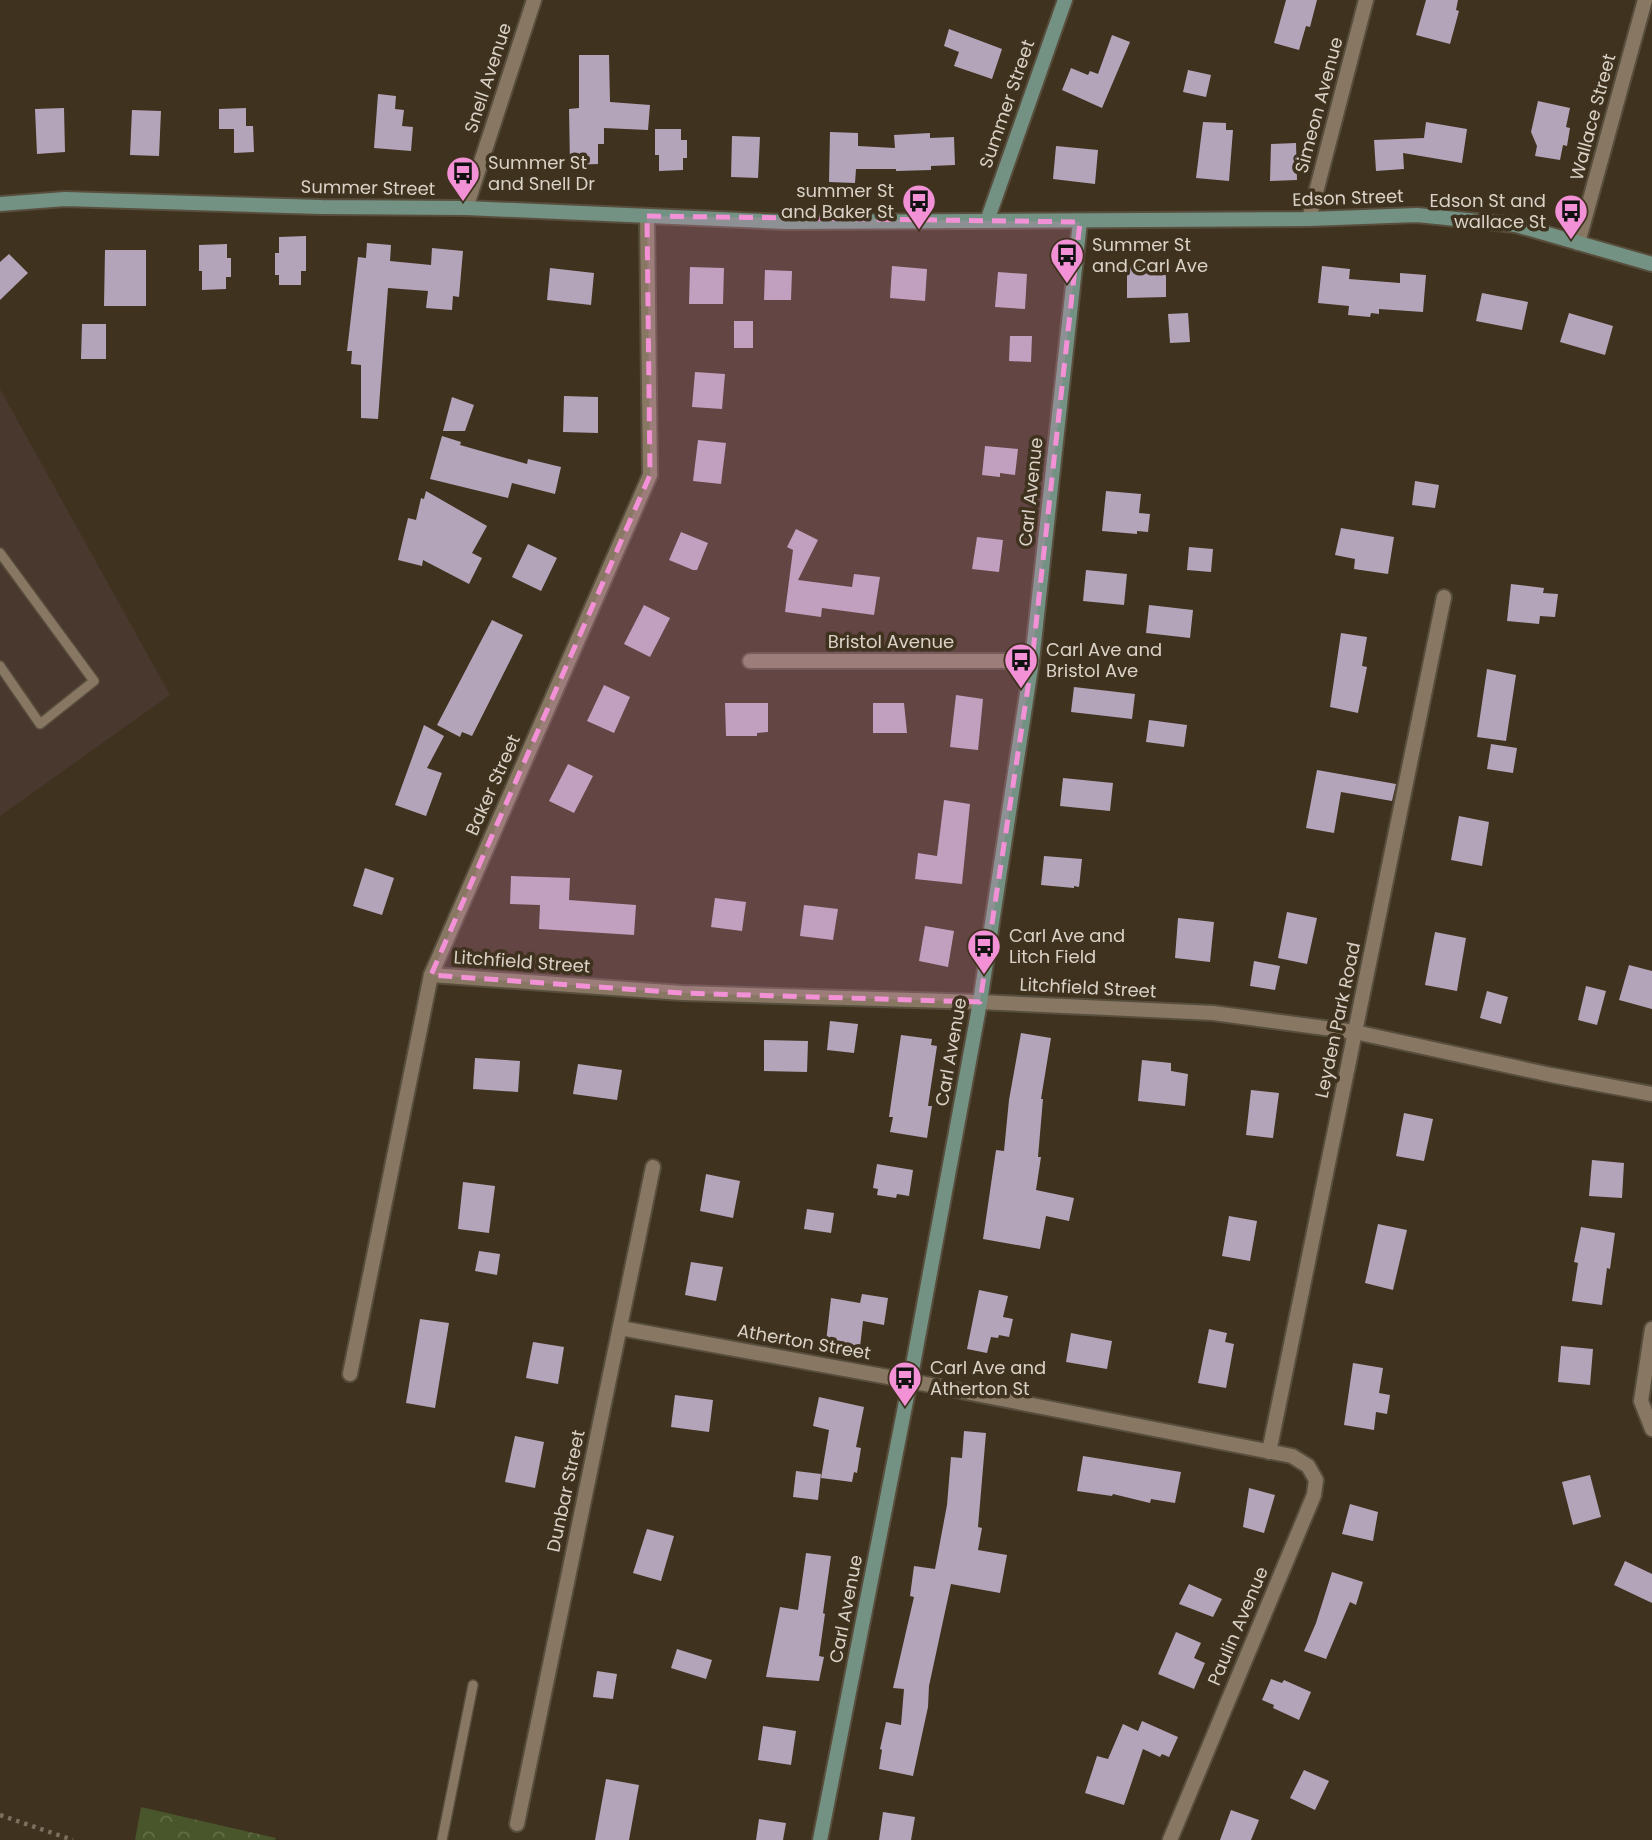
<svg xmlns="http://www.w3.org/2000/svg" width="1652" height="1840" font-family="Poppins,sans-serif">
<style>
.education{fill:#49382e}
.forest{fill:url(#forest-crowns)}
.building{fill:#b4a4ba}
.lines{fill:none;stroke-linecap:round;stroke-linejoin:round}
.lane-casing{stroke:#584e3d;stroke-width:12}
.street-casing{stroke:#584e3d;stroke-width:18}
.secondary-casing{stroke:#584e3d;stroke-width:18}
.path{stroke:#7b7060;stroke-width:4.5;stroke-dasharray:3.5 5;stroke-linecap:butt}
.lane{stroke:#887863;stroke-width:9}
.street{stroke:#887863;stroke-width:14}
.secondary{stroke:#749283;stroke-width:14}
.marked{fill:#f391d6;fill-opacity:0.2;stroke:#f391d6;stroke-width:5;stroke-dasharray:14 9;stroke-linejoin:round}
.labels{text-anchor:middle;stroke-width:7;stroke-linejoin:round;paint-order:stroke}
.street-label{font-size:18px;fill:#dad2c7;stroke:#3f321f}
.poi-label{font-size:18px;fill:#dad2c7;stroke:#3f321f;text-anchor:start}
</style>
<defs>
<pattern id="forest-crowns" width="20" height="18" patternUnits="userSpaceOnUse" patternTransform="scale(1.75)"><rect width="20" height="18" fill="#49552a"/><path d="M2 6a3 3 0 1 1 6 0M12 15a3 3 0 1 1 6 0" fill="none" stroke="#636d47"/></pattern>
</defs>
<rect width="100%" height="100%" fill="#3f321f"/>
<!-- education -->
<polygon class="education" points="0,389 170,695 0,816"/>
<!-- forest -->
<polygon class="forest" points="141,1807 276,1838 275,1840 135,1840"/>
<!-- building -->
<g class="building">
<polygon points="1286,0 1317,0 1310,27 1306,26 1299,50 1274,43"/>
<polygon points="1426,0 1458,0 1456,10 1459,11 1450,44 1416,35"/>
<polygon points="949,29 1002,49 992,79 954,66 959,52 944,46"/>
<polygon points="1112,35 1130,42 1102,108 1062,90 1071,68 1088,75 1090,71 1098,74"/>
<polygon points="579,55 609,55 610,102 650,105 648,130 604,128 604,144 598,144 598,164 570,165 569,109 579,108"/>
<polygon points="1188,70 1211,75 1206,97 1183,92"/>
<polygon points="378,94 396,96 395,109 404,110 402,126 413,127 411,151 374,148"/>
<polygon points="1538,101 1570,108 1566,127 1570,128 1567,146 1563,145 1560,160 1535,156 1537,146 1531,132"/>
<polygon points="64,108 65,152 37,154 35,109"/>
<polygon points="246,108 246,126 253,126 254,152 234,153 234,129 219,129 219,109"/>
<polygon points="132,110 161,111 159,156 130,155"/>
<polygon points="1203,122 1226,123 1226,130 1233,130 1229,181 1196,178"/>
<polygon points="1426,122 1467,129 1462,163 1403,153 1404,169 1376,171 1374,140 1424,138"/>
<polygon points="655,129 681,129 681,140 687,140 687,158 683,158 683,170 659,171 659,155 655,155"/>
<polygon points="830,132 858,133 858,146 895,148 894,135 930,133 930,138 954,137 955,165 931,166 931,170 896,171 896,169 856,169 855,183 829,182"/>
<polygon points="732,136 760,137 758,178 731,177"/>
<polygon points="1296,143 1297,180 1270,181 1271,144"/>
<polygon points="1056,146 1098,150 1095,184 1053,179"/>
<polygon points="306,236 306,271 301,271 301,285 279,285 279,275 275,275 275,253 279,253 279,237"/>
<polygon points="367,243 391,245 390,261 431,265 432,248 463,251 459,297 453,296 452,310 426,308 428,291 388,288 378,419 361,418 361,365 351,364 352,351 347,351 358,257 366,258"/>
<polygon points="227,244 227,258 231,258 231,277 226,277 226,289 202,290 202,271 199,271 199,245"/>
<polygon points="105,250 146,250 146,306 104,306"/>
<polygon points="9,254 28,273 0,300 0,262"/>
<polygon points="892,266 927,269 925,301 890,298"/>
<polygon points="1127,266 1166,267 1166,297 1127,298"/>
<polygon points="1322,266 1350,269 1349,279 1400,283 1400,273 1426,275 1423,312 1379,309 1379,314 1371,313 1370,317 1348,315 1349,306 1318,303"/>
<polygon points="690,267 724,268 723,304 689,304"/>
<polygon points="550,268 594,273 591,305 547,300"/>
<polygon points="765,270 792,271 791,300 764,300"/>
<polygon points="998,272 1027,274 1025,309 995,307"/>
<polygon points="1482,293 1528,302 1522,330 1476,321"/>
<polygon points="1188,313 1190,342 1170,343 1168,314"/>
<polygon points="1569,313 1613,326 1605,355 1560,342"/>
<rect x="734" y="321" width="19" height="27"/>
<polygon points="82,324 106,324 106,359 81,359"/>
<polygon points="1010,336 1032,336 1031,362 1009,361"/>
<polygon points="695,372 725,374 722,409 692,407"/>
<polygon points="564,396 598,397 598,433 563,432"/>
<polygon points="452,397 474,405 465,431 443,431"/>
<polygon points="442,436 461,442 460,445 527,464 528,459 561,467 555,494 512,483 508,498 430,479"/>
<polygon points="698,440 726,443 721,484 693,481"/>
<polygon points="985,446 1018,449 1015,475 1000,473 1000,477 982,475"/>
<polygon points="1415,481 1439,485 1435,508 1412,505"/>
<polygon points="426,491 487,526 472,553 482,558 469,584 423,560 422,566 398,560 408,518 416,520 421,498 424,499"/>
<polygon points="1106,491 1141,494 1139,513 1150,514 1148,532 1137,531 1137,534 1102,531"/>
<polygon points="1341,528 1394,537 1388,574 1354,569 1355,559 1335,555"/>
<polygon points="796,529 818,540 798,580 852,587 854,574 880,577 874,615 822,608 821,617 785,612 793,550 787,547"/>
<polygon points="681,532 708,543 697,570 693,570 669,560"/>
<polygon points="977,537 1003,540 999,572 972,569"/>
<polygon points="528,544 557,558 541,591 512,577"/>
<polygon points="1189,547 1213,549 1211,572 1187,570"/>
<polygon points="1086,570 1127,574 1124,605 1083,601"/>
<polygon points="1511,584 1544,588 1543,593 1558,594 1555,617 1540,616 1539,624 1507,621"/>
<polygon points="644,605 670,618 650,657 624,644"/>
<polygon points="1149,605 1193,610 1190,638 1146,633"/>
<polygon points="492,620 523,635 472,736 462,732 460,737 437,725"/>
<polygon points="1341,633 1367,637 1362,666 1367,667 1358,713 1330,707"/>
<polygon points="1487,669 1516,675 1506,741 1477,737"/>
<polygon points="604,685 630,697 614,733 587,721"/>
<polygon points="1074,687 1135,694 1132,719 1071,712"/>
<polygon points="956,695 983,699 978,750 950,747"/>
<polygon points="725,703 768,703 768,732 757,733 757,736 726,736"/>
<polygon points="873,703 904,703 907,733 873,733"/>
<polygon points="1149,720 1187,725 1184,747 1146,742"/>
<polygon points="424,725 444,736 427,768 442,773 426,816 395,805"/>
<polygon points="1491,744 1517,748 1513,773 1487,769"/>
<polygon points="568,764 593,776 574,813 549,801"/>
<polygon points="1317,770 1396,784 1392,801 1341,792 1334,833 1306,828"/>
<polygon points="1063,778 1113,783 1110,811 1060,806"/>
<polygon points="944,800 970,804 962,884 915,879 918,853 937,856"/>
<polygon points="1459,816 1489,822 1482,866 1451,860"/>
<polygon points="1044,856 1082,859 1079,887 1074,886 1074,888 1041,885"/>
<polygon points="365,868 394,878 382,915 353,906"/>
<polygon points="511,876 570,878 569,900 636,905 634,935 539,929 540,905 510,904"/>
<polygon points="715,898 746,902 742,931 711,927"/>
<polygon points="804,905 838,909 833,940 800,936"/>
<polygon points="1287,912 1317,918 1307,964 1278,958"/>
<polygon points="1178,918 1214,922 1210,962 1175,958"/>
<polygon points="925,926 954,931 948,967 919,961"/>
<polygon points="1435,932 1466,938 1457,991 1425,985"/>
<polygon points="1254,961 1280,966 1275,990 1250,986"/>
<polygon points="1629,965 1652,971 1652,1009 1619,1000"/>
<polygon points="1586,986 1606,991 1597,1025 1578,1020"/>
<polygon points="1487,991 1508,997 1501,1024 1480,1018"/>
<polygon points="830,1021 858,1024 854,1053 827,1050"/>
<polygon points="1021,1033 1051,1038 1041,1099 1043,1099 1038,1157 1041,1157 1036,1190 1074,1198 1069,1221 1046,1216 1040,1249 983,1239 996,1150 1004,1151 1009,1100"/>
<polygon points="901,1035 932,1039 931,1045 937,1046 928,1106 932,1106 927,1138 890,1132 893,1117 889,1117"/>
<polygon points="764,1040 808,1041 807,1072 764,1071"/>
<polygon points="475,1058 520,1061 518,1092 473,1089"/>
<polygon points="1142,1060 1171,1063 1171,1071 1188,1074 1185,1106 1138,1101"/>
<polygon points="578,1064 622,1070 617,1100 573,1094"/>
<polygon points="1251,1090 1279,1093 1273,1138 1246,1135"/>
<polygon points="1404,1113 1433,1119 1424,1161 1396,1156"/>
<polygon points="1592,1160 1624,1163 1622,1198 1589,1196"/>
<polygon points="877,1164 913,1170 909,1196 897,1194 896,1198 877,1195 878,1189 873,1188"/>
<polygon points="706,1174 740,1181 733,1218 700,1211"/>
<polygon points="463,1182 495,1186 489,1233 458,1229"/>
<polygon points="807,1209 834,1213 831,1233 804,1229"/>
<polygon points="1229,1216 1257,1221 1250,1261 1222,1256"/>
<polygon points="1378,1224 1407,1230 1393,1290 1365,1283"/>
<polygon points="1581,1227 1615,1233 1610,1269 1607,1268 1602,1305 1572,1301 1578,1263 1574,1262"/>
<polygon points="479,1251 500,1254 497,1275 475,1271"/>
<polygon points="691,1262 723,1267 716,1301 685,1295"/>
<polygon points="979,1290 1008,1296 1003,1317 1013,1319 1009,1337 999,1335 998,1338 991,1337 987,1353 967,1349"/>
<polygon points="862,1294 888,1298 884,1325 863,1321 860,1347 826,1342 831,1298 860,1303"/>
<polygon points="420,1319 449,1323 435,1408 406,1403"/>
<polygon points="1209,1329 1227,1333 1225,1342 1234,1344 1226,1388 1198,1383"/>
<polygon points="1071,1333 1112,1341 1107,1369 1066,1362"/>
<polygon points="533,1342 564,1347 558,1384 526,1378"/>
<polygon points="1561,1346 1593,1349 1590,1385 1558,1382"/>
<polygon points="1353,1363 1383,1368 1379,1393 1390,1395 1387,1414 1376,1412 1374,1430 1344,1425"/>
<polygon points="675,1395 713,1400 709,1432 671,1427"/>
<polygon points="819,1397 864,1407 856,1447 861,1448 857,1473 854,1472 852,1482 821,1478 829,1430 813,1426"/>
<polygon points="964,1431 986,1433 978,1527 982,1528 978,1550 1007,1555 1000,1593 951,1584 929,1686 928,1707 913,1776 879,1769 882,1750 880,1749 886,1722 901,1725 904,1689 893,1688 914,1597 910,1596 914,1566 935,1569 947,1505 951,1457 962,1458"/>
<polygon points="515,1436 544,1442 535,1488 505,1482"/>
<polygon points="1083,1456 1181,1472 1175,1503 1151,1499 1150,1503 1113,1494 1112,1496 1077,1491"/>
<polygon points="796,1471 821,1474 818,1500 793,1497"/>
<polygon points="1590,1475 1601,1517 1573,1525 1562,1482"/>
<polygon points="1249,1488 1275,1495 1264,1533 1243,1527"/>
<polygon points="1350,1504 1378,1512 1373,1541 1342,1534"/>
<polygon points="647,1529 674,1536 661,1581 633,1573"/>
<polygon points="806,1553 831,1556 823,1613 825,1614 819,1656 824,1657 819,1681 766,1677 780,1607 798,1610"/>
<polygon points="1625,1561 1652,1574 1652,1603 1614,1585"/>
<polygon points="1332,1572 1363,1582 1356,1605 1350,1602 1326,1659 1304,1651 1316,1623"/>
<polygon points="1189,1584 1222,1599 1213,1617 1179,1604"/>
<polygon points="1176,1632 1201,1643 1194,1658 1205,1663 1194,1689 1158,1674"/>
<polygon points="677,1649 712,1660 706,1679 671,1668"/>
<polygon points="597,1671 617,1674 613,1699 593,1697"/>
<polygon points="1271,1679 1282,1683 1284,1680 1311,1692 1299,1720 1273,1708 1274,1705 1262,1700"/>
<polygon points="1142,1721 1178,1737 1169,1757 1162,1754 1160,1757 1143,1749 1124,1805 1085,1793 1097,1756 1108,1759 1123,1724 1138,1731"/>
<polygon points="763,1726 796,1731 791,1765 758,1760"/>
<polygon points="1304,1770 1329,1781 1315,1810 1290,1798"/>
<polygon points="606,1779 639,1785 629,1840 595,1840"/>
<polygon points="1231,1810 1259,1820 1251,1840 1220,1840"/>
<polygon points="883,1812 915,1817 911,1840 879,1840"/>
<polygon points="759,1819 786,1823 783,1840 756,1840"/>
</g>
<g class="lines">
<!-- lane casing -->
<g class="lane-casing">
<g id="lane">
<polyline points="0,553 94,681 40,724 0,666"/>
<polyline points="442,1840 473,1685"/>
</g>
</g>
<!-- street casing -->
<g class="street-casing">
<g id="street">
<polyline points="466,208 534,0"/>
<polyline points="1309,219 1366,0"/>
<polyline points="1578,243 1645,0"/>
<polyline points="750,661 1032,661"/>
<polyline points="431,975 682,993 980,1002 1213,1013 1355,1032 1551,1075 1652,1094"/>
<polyline points="620,1328 910,1381 1292,1456 1308,1466 1316,1480 1314,1495 1170,1840"/>
<polyline points="1652,1329 1641,1401 1652,1429"/>
<polyline points="350,1374 431,975 650,475 647,216"/>
<polyline points="1269,1452 1444,597"/>
<polyline points="517,1824 653,1167"/>
</g>
</g>
<!-- secondary casing -->
<g class="secondary-casing">
<g id="secondary">
<polyline points="0,204 65,199 321,207 466,208 786,222 1309,219 1417,215 1516,225 1652,264"/>
<polyline points="987,221 1065,0"/>
<polyline points="820,1840 910,1381 980,1002 1032,661 1080,222"/>
</g>
</g>
<!-- path -->
<polyline class="path" points="0,1815 73,1840"/>
<!-- lane -->
<use href="#lane" class="lane"/>
<!-- street -->
<use href="#street" class="street"/>
<!-- secondary -->
<use href="#secondary" class="secondary"/>
</g>
<!-- marked area -->
<path class="marked" d="M647,216L1080,222L1032,661L980,1002L682,993L431,975L650,475Z"/>
<!-- icons -->
<defs>
<g id="bus-pin" transform="scale(1.75)"><path d="M0 17L-7.5 6A9.5 9.5 0 1 1 7.5 6Z" fill="#f391d6" stroke="#3f321f"/><path d="M-5-6H5V4H4V6H2V4H-2V6H-4V4H-5ZM-3.5-4V0h7V-4ZM-3.5 1.2v1.5H-2V1.2ZM2 1.2v1.5H3.5V1.2Z" fill="#111"/></g>
</defs>
<g fill-rule="evenodd">
<use href="#bus-pin" x="463" y="173"/>
<use href="#bus-pin" x="919" y="201"/>
<use href="#bus-pin" x="1571" y="211"/>
<use href="#bus-pin" x="1067" y="255"/>
<use href="#bus-pin" x="1021" y="660"/>
<use href="#bus-pin" x="984" y="946"/>
<use href="#bus-pin" x="905" y="1378"/>
</g>
<g class="labels">
<!-- street labels -->
<g class="street-label">
<text transform="translate(488 78) rotate(-72)" y="6">Snell Avenue</text>
<text transform="translate(1007 104) rotate(-71)" y="6">Summer Street</text>
<text transform="translate(1319 105) rotate(-75)" y="6">Simeon Avenue</text>
<text transform="translate(1593 117) rotate(-75)" y="6">Wallace Street</text>
<text transform="translate(368 188) rotate(1)" y="6">Summer Street</text>
<text transform="translate(1348 198) rotate(-2)" y="6">Edson Street</text>
<text transform="translate(1031 492) rotate(-84)" y="6">Carl Avenue</text>
<text x="891" y="648">Bristol Avenue</text>
<text transform="translate(493 785) rotate(-66)" y="6">Baker Street</text>
<text transform="translate(522 962) rotate(4)" y="6">Litchfield Street</text>
<text transform="translate(1088 988) rotate(3)" y="6">Litchfield Street</text>
<text transform="translate(1338 1020) rotate(-78)" y="6">Leyden Park Road</text>
<text transform="translate(951 1052) rotate(-80)" y="6">Carl Avenue</text>
<text transform="translate(804 1342) rotate(10)" y="6">Atherton Street</text>
<text transform="translate(566 1491) rotate(-78)" y="6">Dunbar Street</text>
<text transform="translate(846 1609) rotate(-79)" y="6">Carl Avenue</text>
<text transform="translate(1238 1626) rotate(-67)" y="6">Paulin Avenue</text>
</g>
<!-- poi labels -->
<g class="poi-label">
<text x="488" y="169">Summer St<tspan x="488" dy="21">and Snell Dr</tspan></text>
<text x="894" y="197" text-anchor="end">summer St<tspan x="894" dy="21">and Baker St</tspan></text>
<text x="1546" y="207" text-anchor="end">Edson St and<tspan x="1546" dy="21">wallace St</tspan></text>
<text x="1092" y="251">Summer St<tspan x="1092" dy="21">and Carl Ave</tspan></text>
<text x="1046" y="656">Carl Ave and<tspan x="1046" dy="21">Bristol Ave</tspan></text>
<text x="1009" y="942">Carl Ave and<tspan x="1009" dy="21">Litch Field</tspan></text>
<text x="930" y="1374">Carl Ave and<tspan x="930" dy="21">Atherton St</tspan></text>
</g>
</g>
</svg>
